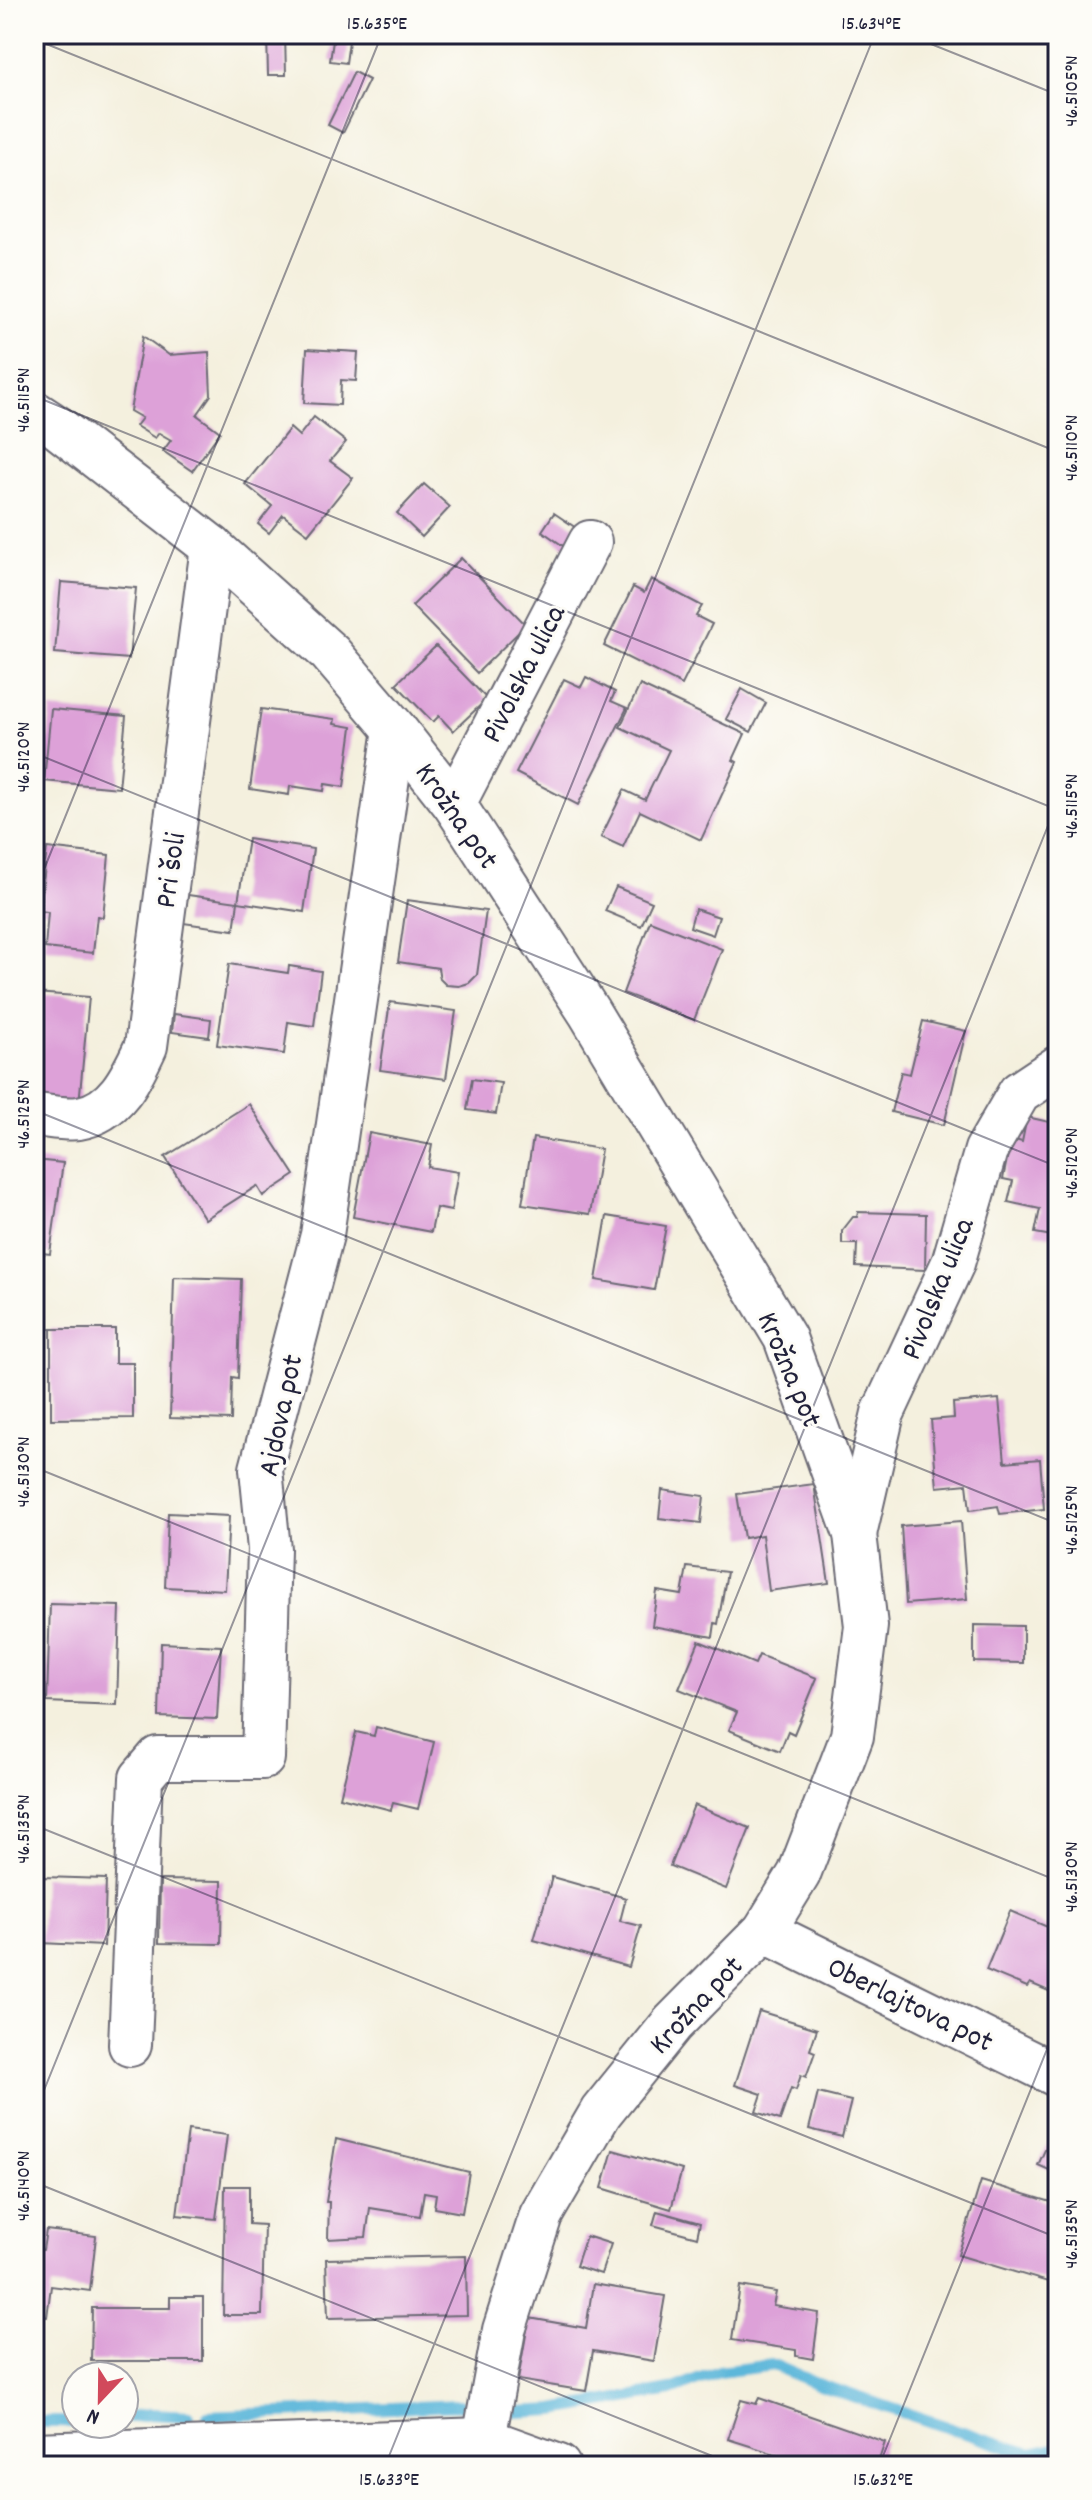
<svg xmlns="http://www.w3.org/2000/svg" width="1092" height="2500" font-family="Dekko,sans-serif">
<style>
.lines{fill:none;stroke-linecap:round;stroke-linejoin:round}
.stream{stroke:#5db7da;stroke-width:12}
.building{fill:#dda1d8}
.street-casing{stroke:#6c6a74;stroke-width:46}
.street{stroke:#fff;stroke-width:42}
.ticks{fill:none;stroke:#22223b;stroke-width:2;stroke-opacity:0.45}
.labels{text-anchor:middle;stroke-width:6;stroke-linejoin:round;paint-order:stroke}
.street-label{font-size:30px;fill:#22223b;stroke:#fdfcf7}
.neatline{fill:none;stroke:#22223b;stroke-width:3}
.ticks-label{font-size:20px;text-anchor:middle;fill:#22223b}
</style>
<rect width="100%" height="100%" fill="#fdfcf7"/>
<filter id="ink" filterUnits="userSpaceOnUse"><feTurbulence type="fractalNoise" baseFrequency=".0125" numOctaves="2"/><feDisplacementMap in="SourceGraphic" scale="16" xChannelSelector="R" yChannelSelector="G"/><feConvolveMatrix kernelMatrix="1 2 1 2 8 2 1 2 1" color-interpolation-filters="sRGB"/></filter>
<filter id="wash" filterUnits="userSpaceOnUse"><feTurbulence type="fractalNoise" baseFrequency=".006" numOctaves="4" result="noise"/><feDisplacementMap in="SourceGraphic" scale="32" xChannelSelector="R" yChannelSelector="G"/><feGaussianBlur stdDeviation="1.8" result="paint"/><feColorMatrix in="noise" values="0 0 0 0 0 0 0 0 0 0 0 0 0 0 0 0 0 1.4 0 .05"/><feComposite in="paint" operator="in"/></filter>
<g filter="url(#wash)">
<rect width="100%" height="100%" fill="#f4f0de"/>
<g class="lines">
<!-- stream -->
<g class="stream">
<polyline points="516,2412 554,2410 671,2390 719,2372 773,2365 820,2385 1008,2447 1031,2454 1058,2448"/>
<polyline points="208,2416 460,2405"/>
<polyline points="124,2418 150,2414 189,2416"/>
<polyline points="34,2422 76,2422"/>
</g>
</g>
<g id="blocks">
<!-- building -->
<g class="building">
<polygon points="267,34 285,34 286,75 268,75"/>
<polygon points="334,34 350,34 346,63 330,61"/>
<polygon points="354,72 369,80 343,133 328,125"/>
<polygon points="143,336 169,355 209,352 211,395 197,415 220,432 192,471 163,451 171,440 159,433 155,438 136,426 142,418 130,411"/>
<polygon points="307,349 358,352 356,381 341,380 340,405 304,403"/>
<polygon points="314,417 346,442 330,461 353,478 308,534 283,515 269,533 258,524 272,506 245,484 290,428 299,436"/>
<polygon points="424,484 450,507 422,537 397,513"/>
<polygon points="554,513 582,532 569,550 542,531"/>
<polygon points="461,558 526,625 477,673 412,606"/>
<polygon points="651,579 702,606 696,616 712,624 682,685 604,646 633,587 644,593"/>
<polygon points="61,582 136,588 129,659 55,653"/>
<polygon points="436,646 487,699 453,731 439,716 433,722 396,684"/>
<polygon points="586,677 615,692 611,701 627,708 578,805 516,773 564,679 581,687"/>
<polygon points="640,685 745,734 733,760 737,762 701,840 640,811 623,847 601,837 624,790 645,800 669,750 620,727"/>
<polygon points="742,689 766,703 751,732 726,719"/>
<polygon points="51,709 126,716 119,788 44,781"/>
<polygon points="261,709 335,719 334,724 352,727 344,787 325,784 324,791 290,786 289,795 250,789"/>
<polygon points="248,839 313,849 304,912 238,902"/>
<polygon points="47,848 109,855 103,917 97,916 93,953 45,948 48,912 40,911"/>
<polygon points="616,887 652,902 641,926 605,911"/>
<polygon points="188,895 238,902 234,930 183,923"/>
<polygon points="407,900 486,911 477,975 469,983 459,986 446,985 440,979 438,968 398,962"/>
<polygon points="695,909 719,917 713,935 690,927"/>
<polygon points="650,921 722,949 694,1020 623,993"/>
<polygon points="229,964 288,973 289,966 321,971 314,1026 288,1022 284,1054 217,1045"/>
<polygon points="34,993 89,997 79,1104 38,1101 41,1067 34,1066"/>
<polygon points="390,1002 456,1011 446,1079 380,1070"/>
<polygon points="174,1014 211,1019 209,1037 172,1032"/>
<polygon points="923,1021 966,1031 944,1125 891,1112 901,1072 910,1074"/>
<polygon points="472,1079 501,1083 496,1114 467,1110"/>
<polygon points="249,1104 295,1175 263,1196 257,1186 205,1219 165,1157"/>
<polygon points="1027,1117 1058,1124 1058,1237 1035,1233 1040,1209 1008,1202 1013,1181 1003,1179 1011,1139 1022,1142"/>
<polygon points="369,1133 432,1145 428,1167 458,1172 451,1211 436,1208 431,1232 353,1217"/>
<polygon points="533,1138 601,1149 590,1214 522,1204"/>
<polygon points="34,1160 63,1163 50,1254 34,1252"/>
<polygon points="858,1212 926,1214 925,1270 856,1267 857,1244 842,1244 842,1231 853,1217 857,1217"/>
<polygon points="607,1216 666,1226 654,1290 596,1280"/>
<polygon points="174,1277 241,1279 238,1378 232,1377 231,1420 170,1418"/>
<polygon points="51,1329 115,1329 115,1363 133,1363 133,1418 51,1419"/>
<polygon points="999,1399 1005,1462 1040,1459 1044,1509 1000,1514 998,1506 970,1510 967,1484 937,1487 931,1420 954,1418 953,1403"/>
<polygon points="814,1484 829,1583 769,1591 762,1535 744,1538 737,1494"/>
<polygon points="662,1490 704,1496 701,1523 659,1518"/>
<polygon points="168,1513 229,1516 225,1590 165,1587"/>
<polygon points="961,1521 967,1599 906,1604 901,1526"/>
<polygon points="687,1567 727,1572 718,1624 715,1623 713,1637 652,1626 657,1591 682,1595"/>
<polygon points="50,1604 120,1606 117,1705 47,1702"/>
<polygon points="974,1625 1023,1626 1023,1663 974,1662"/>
<polygon points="699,1641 755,1664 759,1655 817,1678 794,1734 788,1731 780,1751 729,1730 737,1712 679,1689"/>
<polygon points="161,1643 221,1646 217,1719 159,1717"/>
<polygon points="376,1727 434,1742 418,1809 393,1803 391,1810 340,1797 356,1732 374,1736"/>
<polygon points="694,1805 750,1828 726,1889 670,1866"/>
<polygon points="43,1877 106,1879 104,1946 41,1943"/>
<polygon points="552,1877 626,1898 620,1921 641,1926 629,1967 534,1940"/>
<polygon points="160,1880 222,1881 221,1944 159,1943"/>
<polygon points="1010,1911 1052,1929 1054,1924 1058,1925 1058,1995 1030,1983 1027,1987 986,1970"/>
<polygon points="759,2011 817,2029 810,2050 815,2052 806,2077 801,2075 796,2090 791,2088 780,2120 756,2112 762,2094 735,2085"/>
<polygon points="818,2093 851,2101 842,2137 809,2129"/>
<polygon points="188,2130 227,2135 216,2219 177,2215"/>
<polygon points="1051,2137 1058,2140 1058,2174 1038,2165"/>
<polygon points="336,2139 469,2172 462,2213 434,2208 436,2194 424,2192 420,2216 370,2208 366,2237 328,2239 329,2202 326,2202"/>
<polygon points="613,2150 682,2170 671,2209 602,2188"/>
<polygon points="981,2181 1058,2204 1058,2285 958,2255"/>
<polygon points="225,2186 249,2186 249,2224 264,2225 262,2315 223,2315"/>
<polygon points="657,2211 700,2223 697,2237 653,2225"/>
<polygon points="46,2230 96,2236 90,2291 51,2286 47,2317 34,2316 34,2249 43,2250"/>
<polygon points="586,2236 611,2244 601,2274 576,2266"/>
<polygon points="466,2256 467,2315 328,2318 326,2259"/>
<polygon points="593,2284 665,2296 654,2361 593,2351 586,2391 518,2380 529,2318 586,2328"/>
<polygon points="740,2286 776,2292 773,2306 819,2313 813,2359 796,2356 796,2350 732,2340"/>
<polygon points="170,2297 203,2297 203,2361 91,2361 92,2308 170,2308"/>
<polygon points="759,2398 885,2442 877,2466 813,2466 728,2439 741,2400 756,2404"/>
</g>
</g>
</g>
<g filter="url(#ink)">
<use href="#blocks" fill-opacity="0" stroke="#6c6a74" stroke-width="2"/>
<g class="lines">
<!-- street casing -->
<g class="street-casing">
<g id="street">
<polyline points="34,412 57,427 212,547 330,653 395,729 454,804 589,1012 785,1338 855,1534 866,1626 852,1736 799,1874 764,1931 672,2024 601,2112 541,2215 504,2330 484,2439"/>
<polyline points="454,804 590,542"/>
<path d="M34,1115C48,1116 65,1120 79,1118C116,1112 132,1076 146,1046L212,547"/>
<polyline points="855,1534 883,1413 953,1263 986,1150 1019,1093 1058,1067"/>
<polyline points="764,1931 1058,2076"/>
<polyline points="130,2045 141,1778 158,1758 263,1758 269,1549 261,1469 322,1235 395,729"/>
<polyline points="34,2454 484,2439 559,2466"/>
</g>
</g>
<!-- street -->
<use href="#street" class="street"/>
</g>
</g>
<!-- ticks -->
<path class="ticks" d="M906,34L1058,95M34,39L1058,452M34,396L1058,810M34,753L1058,1167M34,894L382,34M34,1110L1058,1524M34,1467L1058,1881M34,1825L1058,2238M34,2115L875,34M34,2182L737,2466M385,2466L1058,801M879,2466L1058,2022"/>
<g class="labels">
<!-- street labels -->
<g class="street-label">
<text transform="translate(522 673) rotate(-63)" y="10">Pivolska ulica</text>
<text transform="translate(458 815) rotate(55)" y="10">Krožna pot</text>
<text transform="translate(169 870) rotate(-82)" y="10">Pri šoli</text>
<text transform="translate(936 1288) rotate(-68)" y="10">Pivolska ulica</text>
<text transform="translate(791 1369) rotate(67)" y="10">Krožna pot</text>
<text transform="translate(279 1415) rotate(-78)" y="10">Ajdova pot</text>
<text transform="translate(911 2003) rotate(26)" y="10">Oberlajtova pot</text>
<text transform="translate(695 2004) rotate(-47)" y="10">Krožna pot</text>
</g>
</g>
<!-- margin -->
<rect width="1092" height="2500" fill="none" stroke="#fdfcf7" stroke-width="88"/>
<!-- north arrow -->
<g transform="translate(100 2400) rotate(202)"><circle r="38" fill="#fdfcf7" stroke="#a5a5ac" stroke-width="2"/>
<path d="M0-6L14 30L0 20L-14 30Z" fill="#d1495b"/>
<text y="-12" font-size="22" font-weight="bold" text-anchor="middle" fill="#22223b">N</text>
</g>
<rect x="44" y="44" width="1004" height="2412" class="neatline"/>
<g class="ticks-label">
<text x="377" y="29">15.635°E</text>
<text x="871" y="29">15.634°E</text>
<text transform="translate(1070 91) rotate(-90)" y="7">46.5105°N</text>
<text transform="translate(22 400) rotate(-90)" y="7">46.5115°N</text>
<text transform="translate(1070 448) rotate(-90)" y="7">46.5110°N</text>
<text transform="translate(22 757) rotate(-90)" y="7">46.5120°N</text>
<text transform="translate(1070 806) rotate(-90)" y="7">46.5115°N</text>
<text transform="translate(22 1114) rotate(-90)" y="7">46.5125°N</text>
<text transform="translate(1070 1163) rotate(-90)" y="7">46.5120°N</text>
<text transform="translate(22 1472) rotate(-90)" y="7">46.5130°N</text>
<text transform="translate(1070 1520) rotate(-90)" y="7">46.5125°N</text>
<text transform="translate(22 1829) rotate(-90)" y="7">46.5135°N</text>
<text transform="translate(1070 1877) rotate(-90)" y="7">46.5130°N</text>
<text transform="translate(22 2186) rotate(-90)" y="7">46.5140°N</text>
<text transform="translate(1070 2234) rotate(-90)" y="7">46.5135°N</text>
<text x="389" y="2485">15.633°E</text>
<text x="883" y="2485">15.632°E</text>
</g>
</svg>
